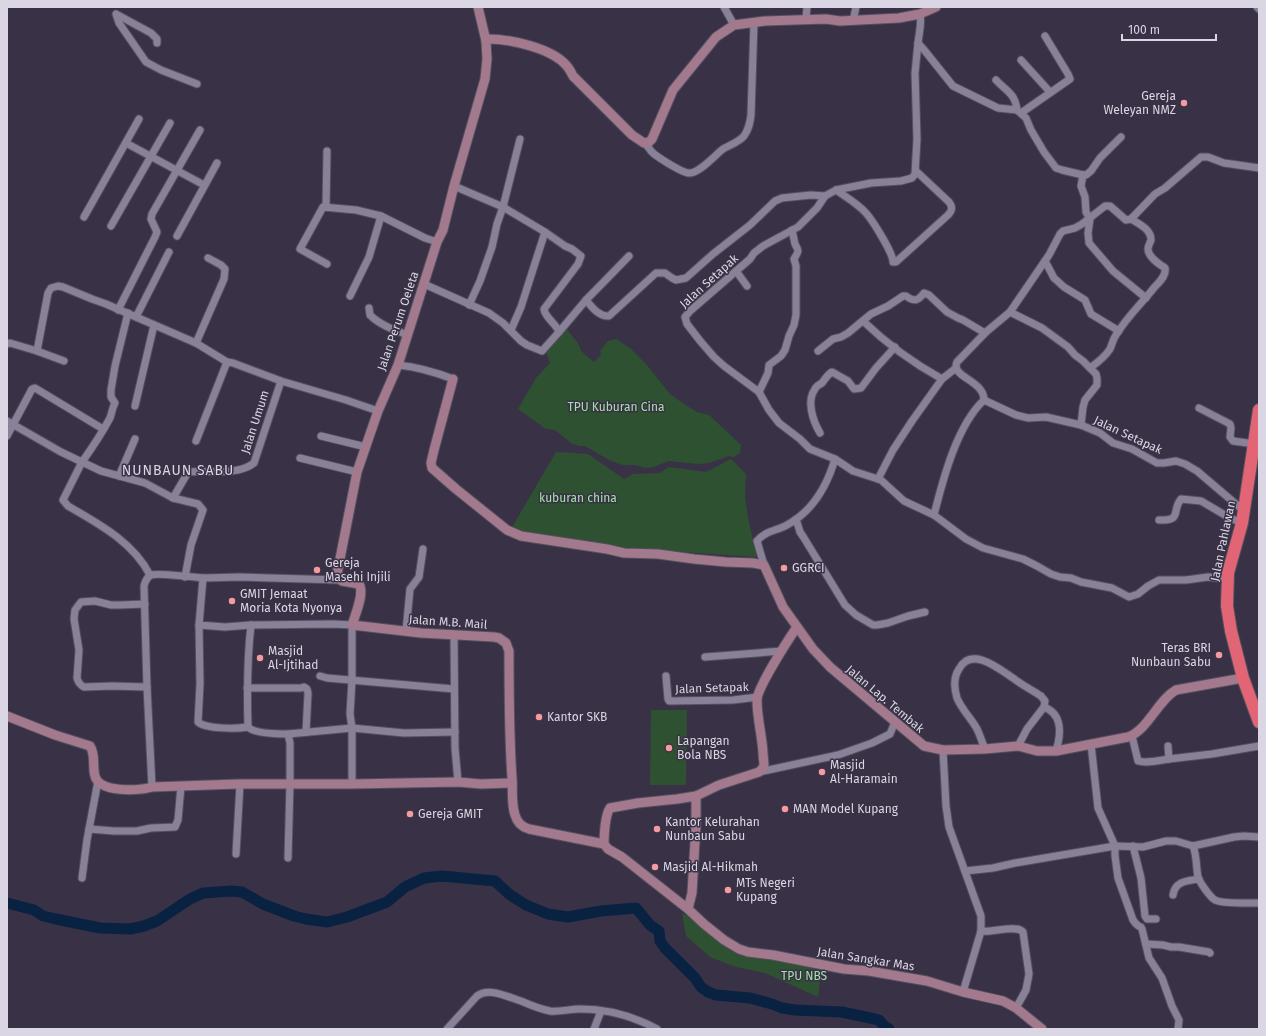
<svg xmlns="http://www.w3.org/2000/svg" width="1266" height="1036" font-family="'Fira Sans',sans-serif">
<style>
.green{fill:#2e5131}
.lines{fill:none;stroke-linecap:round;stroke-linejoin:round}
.river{stroke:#092242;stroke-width:11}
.street-casing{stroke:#554f5f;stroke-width:9}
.secondary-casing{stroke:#554f5f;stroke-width:11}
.highway-casing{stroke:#554f5f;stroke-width:14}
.street{stroke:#898198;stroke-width:7}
.secondary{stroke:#a3798d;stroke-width:9}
.highway{stroke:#e16574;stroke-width:12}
.poi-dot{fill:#f49b9f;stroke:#393246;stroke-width:1.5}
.labels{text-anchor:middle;stroke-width:3;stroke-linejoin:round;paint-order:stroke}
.poi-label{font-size:12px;fill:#dad6e3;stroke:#393246;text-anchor:start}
.street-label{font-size:12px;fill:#dad6e3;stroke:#393246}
.park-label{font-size:12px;fill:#a4e0a8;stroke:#393246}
.quarter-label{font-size:14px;letter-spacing:1px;fill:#dad6e3;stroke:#393246}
</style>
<rect width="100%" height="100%" fill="#393246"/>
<!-- green -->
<g class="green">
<polygon points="565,327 577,342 582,352 594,362 601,355 600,351 608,341 616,339 630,348 646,364 670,394 684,404 697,412 709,415 741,445 740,453 734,457 729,456 709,463 698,464 669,461 653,467 645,468 635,465 623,465 609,460 585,446 579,446 571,443 555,430 546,429 518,409 536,378 550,363 546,352 553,341"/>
<polygon points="556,452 588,454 624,479 633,474 660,473 669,467 706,472 731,459 746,474 745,497 748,518 757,557 668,551 627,549 511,529"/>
<polygon points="651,710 687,710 686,785 650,785"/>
<polygon points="682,914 698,917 731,942 760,956 818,968 821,971 818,997 765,973 736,967 710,957 686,936"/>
</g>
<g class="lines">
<!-- river -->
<polyline class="river" points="7,903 34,910 43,916 56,919 100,928 130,929 144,926 157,921 190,899 203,893 231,891 242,892 263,904 294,916 306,919 327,922 347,917 387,902 405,887 424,878 442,876 495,881 509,894 526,905 548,914 568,917 601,911 636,908 650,925 659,931 660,941 665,948 695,978 701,987 708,992 716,995 750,998 772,1004 782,1008 795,1010 842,1012 870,1018 879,1020 884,1026 889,1029"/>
<!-- street casing -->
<g class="street-casing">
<g id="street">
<polyline points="724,7 734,25"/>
<polyline points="1257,7 1259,9"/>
<path d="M920,14C922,24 919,33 918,43L925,51L953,86L998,108L1017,110L1026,118L1031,130L1044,152L1056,168L1062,170L1083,175"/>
<polyline points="806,19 807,7"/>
<polyline points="853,21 856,7"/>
<polyline points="157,43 157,39 151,33 116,14 119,23 146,62 161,70 197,84"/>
<polyline points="918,43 915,73 917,139 915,174 912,178 901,181 871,183 836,190 825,196 817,208 798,227 763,246 754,253 750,259 690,311 685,317 687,324 701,342 714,357 724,366 759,392 769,410 779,423 800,439 810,449 835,459 853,471 881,480 904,501 934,515 966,539 983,548 1023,559 1037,566 1051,574 1060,577 1071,578 1081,582 1112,588 1129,597 1138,594 1148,586 1159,580 1186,580 1208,577 1227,579"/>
<polyline points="1021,60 1050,92"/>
<path d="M996,80C1006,91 1015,93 1017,110"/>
<polyline points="1021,113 1070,79 1068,74 1045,36"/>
<polyline points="126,143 204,185"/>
<path d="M645,143C647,146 649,148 651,151C655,156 681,172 688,173C699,174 714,156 723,149C730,145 739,142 744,136C749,129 750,123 751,115L754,22"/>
<polyline points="1083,175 1081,186 1085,197 1086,212 1090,219 1088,233 1089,243 1113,271 1146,298"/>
<polyline points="1083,175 1086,175 1091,171 1100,158 1121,137"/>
<path d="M836,190C846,197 858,204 866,213C873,221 893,253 893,262H896L948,215C952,211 953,207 949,202L916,171"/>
<polyline points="326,207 327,151"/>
<polyline points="84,217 139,119"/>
<polyline points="111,226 170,123"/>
<polyline points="177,236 217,163"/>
<polyline points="1045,261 1054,278 1064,287 1085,300 1091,314 1119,331"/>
<polyline points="327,264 300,249 323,207 356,210 381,216"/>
<polyline points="736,271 747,286"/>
<path d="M424,284L489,313L503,323L521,341L527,345L542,351L559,332C556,323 545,318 544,309L578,264L581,256L572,249L565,246L545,232L503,207L454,186"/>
<polyline points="350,296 369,257 381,216 425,238 437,242"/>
<path d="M586,300C592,307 599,317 609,316L656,273H665L672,278L676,280L686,278L713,254L750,225L775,201L782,198L811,195L825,196"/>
<polyline points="469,305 480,281 492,247 497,224 503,207 520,139"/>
<path d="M369,308L370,315C380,325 394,330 408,335"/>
<polyline points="118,310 155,237 157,232 151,219 152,214 200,130"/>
<polyline points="1010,312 1042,328 1068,347 1075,355 1083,361 1096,374 1097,378 1097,385 1085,400 1083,407 1081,425"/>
<path d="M128,313L115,366L111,390V397L115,403C112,408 112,413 110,418C102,433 92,448 82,462L101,471L145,483L173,498"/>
<polyline points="136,317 169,252"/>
<path d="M863,321C887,344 913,363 942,379"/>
<polyline points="511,330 521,307 545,232"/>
<polyline points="559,332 586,300 629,256"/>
<polyline points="196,343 224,279 225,269 221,265 208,258"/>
<polyline points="7,344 10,343 37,351 48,293 51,288 58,286 63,287 92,299 106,304 196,343 227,362 233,363 281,381 346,400 378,411"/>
<polyline points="37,351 64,361"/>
<path d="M818,351L833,339L841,337L848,333L871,314L888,306L903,296H906C914,302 918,301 924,293L929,295L947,312L958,318L963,320L985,333"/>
<path d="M398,365C417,367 435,372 453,379"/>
<path d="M1090,368C1097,363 1105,357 1110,349C1112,345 1113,339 1116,335C1126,318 1141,304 1153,289C1158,283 1167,276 1165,268C1159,264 1148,257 1148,249C1148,246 1150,243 1151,240C1151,229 1139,224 1131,219"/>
<path d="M759,392L768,373L769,365L781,356L785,350L789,336L794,325L796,315V266L794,259C799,251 799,251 795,244C794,240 793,234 792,230"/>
<polyline points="135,406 154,325"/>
<polyline points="1199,408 1230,424 1231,428 1230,437 1233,441 1255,444"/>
<path d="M7,421L61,452L82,462L63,500L68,506C99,524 133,542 150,575"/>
<path d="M820,433C813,421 806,401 815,389C816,386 819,385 822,383C825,379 828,374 832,372L848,381L854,389L861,388L876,368L895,347"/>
<polyline points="7,436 32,389 35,388 103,429"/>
<polyline points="321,436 366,447"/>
<polyline points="196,441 227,362"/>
<polyline points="300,458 357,472"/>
<polyline points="119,476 135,439"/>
<polyline points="878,479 893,450 912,421 942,379 956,368"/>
<path d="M1244,511L1197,471L1185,464L1176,461L1164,463H1157L1132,449L1113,443L1100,433L1081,425L1046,417L1028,418L1016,415L984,400C984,380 950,377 957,362L986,332L1010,312L1049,255L1060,234L1063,231L1075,228L1082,224L1105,206H1110L1126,220L1131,219L1155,194L1165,188L1201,157H1208L1224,163L1259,168"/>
<path d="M934,515C943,479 957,425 984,400"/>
<polyline points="796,519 800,532 804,538 845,605 856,615 873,625 877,625 888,623 908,616 925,612"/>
<path d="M1159,520C1183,521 1171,511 1181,499L1201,501L1230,518L1242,523"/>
<path d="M764,565L757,541C765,531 776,531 787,525C813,511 827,486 835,459"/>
<path d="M185,577L191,545L203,510L198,504L173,498L187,474L189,472C209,470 237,476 254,463L281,381"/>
<polyline points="203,578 240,577 339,580"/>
<path d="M145,604L120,605H111L95,601L81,602L75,610L74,619L79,650L77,678C78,682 80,685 84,687L112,686L147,687"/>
<path d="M199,625L200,684L198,722C205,729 237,729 248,727"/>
<path d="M251,625C247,659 247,693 248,727C254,734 278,734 288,734L290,743V783L288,858"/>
<polyline points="406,631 410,589 419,577 423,549"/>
<polyline points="454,635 455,748 458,782"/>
<polyline points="705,657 782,651"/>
<polyline points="320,676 327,678 454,689"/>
<polyline points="666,676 668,699 669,701 733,700 758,697"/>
<polyline points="247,688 301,688 304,687 307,689 308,693 306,732"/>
<path d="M1044,707C1063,714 1061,735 1056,751"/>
<polyline points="288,734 352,728 404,733 455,732"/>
<path d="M1132,736L1138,761C1147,764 1160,760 1169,759"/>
<path d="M1091,744L1098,808L1115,846V856L1118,878L1133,920C1135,923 1137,926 1141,927L1142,929L1149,958L1162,978L1172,1006L1179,1020L1178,1029"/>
<polyline points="1168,746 1169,759 1212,754 1259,746"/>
<path d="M985,749C982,742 980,735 977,729C971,718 962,710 957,698C954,688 953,678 959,669C971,646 998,668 1013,678C1022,685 1032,690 1041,696L1045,701L1044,707L1027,729L1018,746"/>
<polyline points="943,750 946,806 949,827 981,916 981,931 963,992"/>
<polyline points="759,772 838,755 872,743 890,734 895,722"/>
<path d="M152,787L147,687L144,586C145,582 147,577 151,575C156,573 194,577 203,578L199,625L225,627L251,625L333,624L352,625V680L350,714L352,728V784"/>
<polyline points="89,829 114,831 137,831 151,828 175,827 178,820 181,786"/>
<polyline points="1133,846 1141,878 1145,916 1147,919 1156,919"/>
<polyline points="1193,846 1234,837 1244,836 1259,837"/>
<polyline points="236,854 240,784"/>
<path d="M965,871L993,868L1015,863L1115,846L1143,847L1166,841H1176L1193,846C1197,856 1196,867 1198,877C1200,883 1210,897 1215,900C1222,904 1250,903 1259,903"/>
<polyline points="82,878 87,840 98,781"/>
<path d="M1173,895C1175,881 1187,881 1199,879"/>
<path d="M981,931C992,933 1016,924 1023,932L1029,974L1026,990L1016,1008"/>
<polyline points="1146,944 1163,945 1171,947 1179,947 1209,952 1210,953"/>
<path d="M447,1029L477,996C490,987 507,997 521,1001C530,1005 540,1009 550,1011C560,1012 570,1009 580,1009C608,1009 633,1016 657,1029"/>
<polyline points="594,1029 601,1011"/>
</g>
</g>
<!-- secondary casing -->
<g class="secondary-casing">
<g id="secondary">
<path d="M478,7L486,41L487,59L485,79L454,186L443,230L437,242L398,365L378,411L357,472L338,569L337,576L342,581L359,584C365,593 355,615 352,625L421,633L494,637L499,638L506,643L509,651C509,693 509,735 512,778C513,790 511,803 515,815C517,822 522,827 529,829L604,844"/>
<path d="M486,41L488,39C510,39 551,48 566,65C569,68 571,72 573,76L632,135L644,143L649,142L652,139L673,90L716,37L734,25L765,21L826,19L840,21L899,18L920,14L936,7"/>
<path d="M453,379L434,450L431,463L432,468L456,489L507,530L521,536L607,549L624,553L658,554L694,559L726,562L753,563L764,565L783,607L813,649L830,667L924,746L943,750L985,749L1018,746L1037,751H1056L1128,737C1148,730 1158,700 1176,690L1243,678"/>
<path d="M797,627C788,640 757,688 757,700C757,718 762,735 763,753C763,757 764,761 764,765C763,769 761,770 759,772L719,785L696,796L677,799L638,803L610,808C605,815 604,836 604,844L608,849L622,857L688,909L704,924L724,940L739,949L748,952L773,955L844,969L869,971L927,981L963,992L1003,1001L1016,1008L1042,1029"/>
<path d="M7,716L55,735L90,746C96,755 92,766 95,776C99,793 140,791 152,787L238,784H352L458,782L481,784L512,783"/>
<polyline points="688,909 692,893 696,824 696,796"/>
</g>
</g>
<!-- highway casing -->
<g class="highway-casing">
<polyline id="highway" points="1259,410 1242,523 1228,573 1227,606 1231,631 1243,678 1259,722"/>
</g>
<!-- street -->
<use href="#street" class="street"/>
<!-- secondary -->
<use href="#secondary" class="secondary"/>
<!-- highway -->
<use href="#highway" class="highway"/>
</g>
<!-- markers -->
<g class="poi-dot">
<circle cx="1184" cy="103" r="4"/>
<circle cx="784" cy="568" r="4"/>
<circle cx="317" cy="570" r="4"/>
<circle cx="232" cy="601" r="4"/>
<circle cx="1219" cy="655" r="4"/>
<circle cx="260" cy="658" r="4"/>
<circle cx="539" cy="717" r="4"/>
<circle cx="669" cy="748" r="4"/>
<circle cx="822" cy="772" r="4"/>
<circle cx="785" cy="809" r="4"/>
<circle cx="410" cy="814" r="4"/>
<circle cx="657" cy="829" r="4"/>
<circle cx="655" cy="867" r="4"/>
<circle cx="728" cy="890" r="4"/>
</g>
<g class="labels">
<!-- poi labels -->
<g class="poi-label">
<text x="1176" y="100" text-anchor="end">Gereja<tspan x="1176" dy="14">Weleyan NMZ</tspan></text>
<text x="325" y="567">Gereja<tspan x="325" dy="14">Masehi Injili</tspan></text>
<text x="792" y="572">GGRCI</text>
<text x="240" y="598">GMIT Jemaat<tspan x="240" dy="14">Moria Kota Nyonya</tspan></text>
<text x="1211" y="652" text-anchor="end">Teras BRI<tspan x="1211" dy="14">Nunbaun Sabu</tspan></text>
<text x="268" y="655">Masjid<tspan x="268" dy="14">Al-Ijtihad</tspan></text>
<text x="547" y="721">Kantor SKB</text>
<text x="677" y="745">Lapangan<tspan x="677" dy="14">Bola NBS</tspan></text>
<text x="830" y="769">Masjid<tspan x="830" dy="14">Al-Haramain</tspan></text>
<text x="793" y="813">MAN Model Kupang</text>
<text x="418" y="818">Gereja GMIT</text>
<text x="665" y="826">Kantor Kelurahan<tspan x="665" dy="14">Nunbaun Sabu</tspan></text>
<text x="663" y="871">Masjid Al-Hikmah</text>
<text x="736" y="887">MTs Negeri<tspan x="736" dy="14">Kupang</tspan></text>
</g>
<!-- street labels -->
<g class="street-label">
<text transform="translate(709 281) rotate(-42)" y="4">Jalan Setapak</text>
<text transform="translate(398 321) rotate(-71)" y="4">Jalan Perum Oeleta</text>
<text transform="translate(255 422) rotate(-72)" y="4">Jalan Umum</text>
<text transform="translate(1128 435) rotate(25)" y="4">Jalan Setapak</text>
<text transform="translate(1223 541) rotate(-78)" y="4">Jalan Pahlawan</text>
<text transform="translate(448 622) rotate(4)" y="4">Jalan M.B. Mail</text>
<text transform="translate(712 688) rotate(-2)" y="4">Jalan Setapak</text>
<text transform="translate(885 699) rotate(40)" y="4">Jalan Lap. Tembak</text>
<text transform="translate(866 959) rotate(9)" y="4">Jalan Sangkar Mas</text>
</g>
<!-- park labels -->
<g class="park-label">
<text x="616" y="411">TPU Kuburan Cina</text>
<text x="578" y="502">kuburan china</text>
<text x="804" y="980">TPU NBS</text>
</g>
<!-- quarter labels -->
<g class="quarter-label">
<text x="178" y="475">NUNBAUN SABU</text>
</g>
</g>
<!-- border -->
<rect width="1266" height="1036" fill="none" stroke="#dad6e3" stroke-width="16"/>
<!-- scale -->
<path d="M1122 34v6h94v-6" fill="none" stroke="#dad6e3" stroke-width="2"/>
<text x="1128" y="34" font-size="12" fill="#dad6e3" stroke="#393246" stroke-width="3" paint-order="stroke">100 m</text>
</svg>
